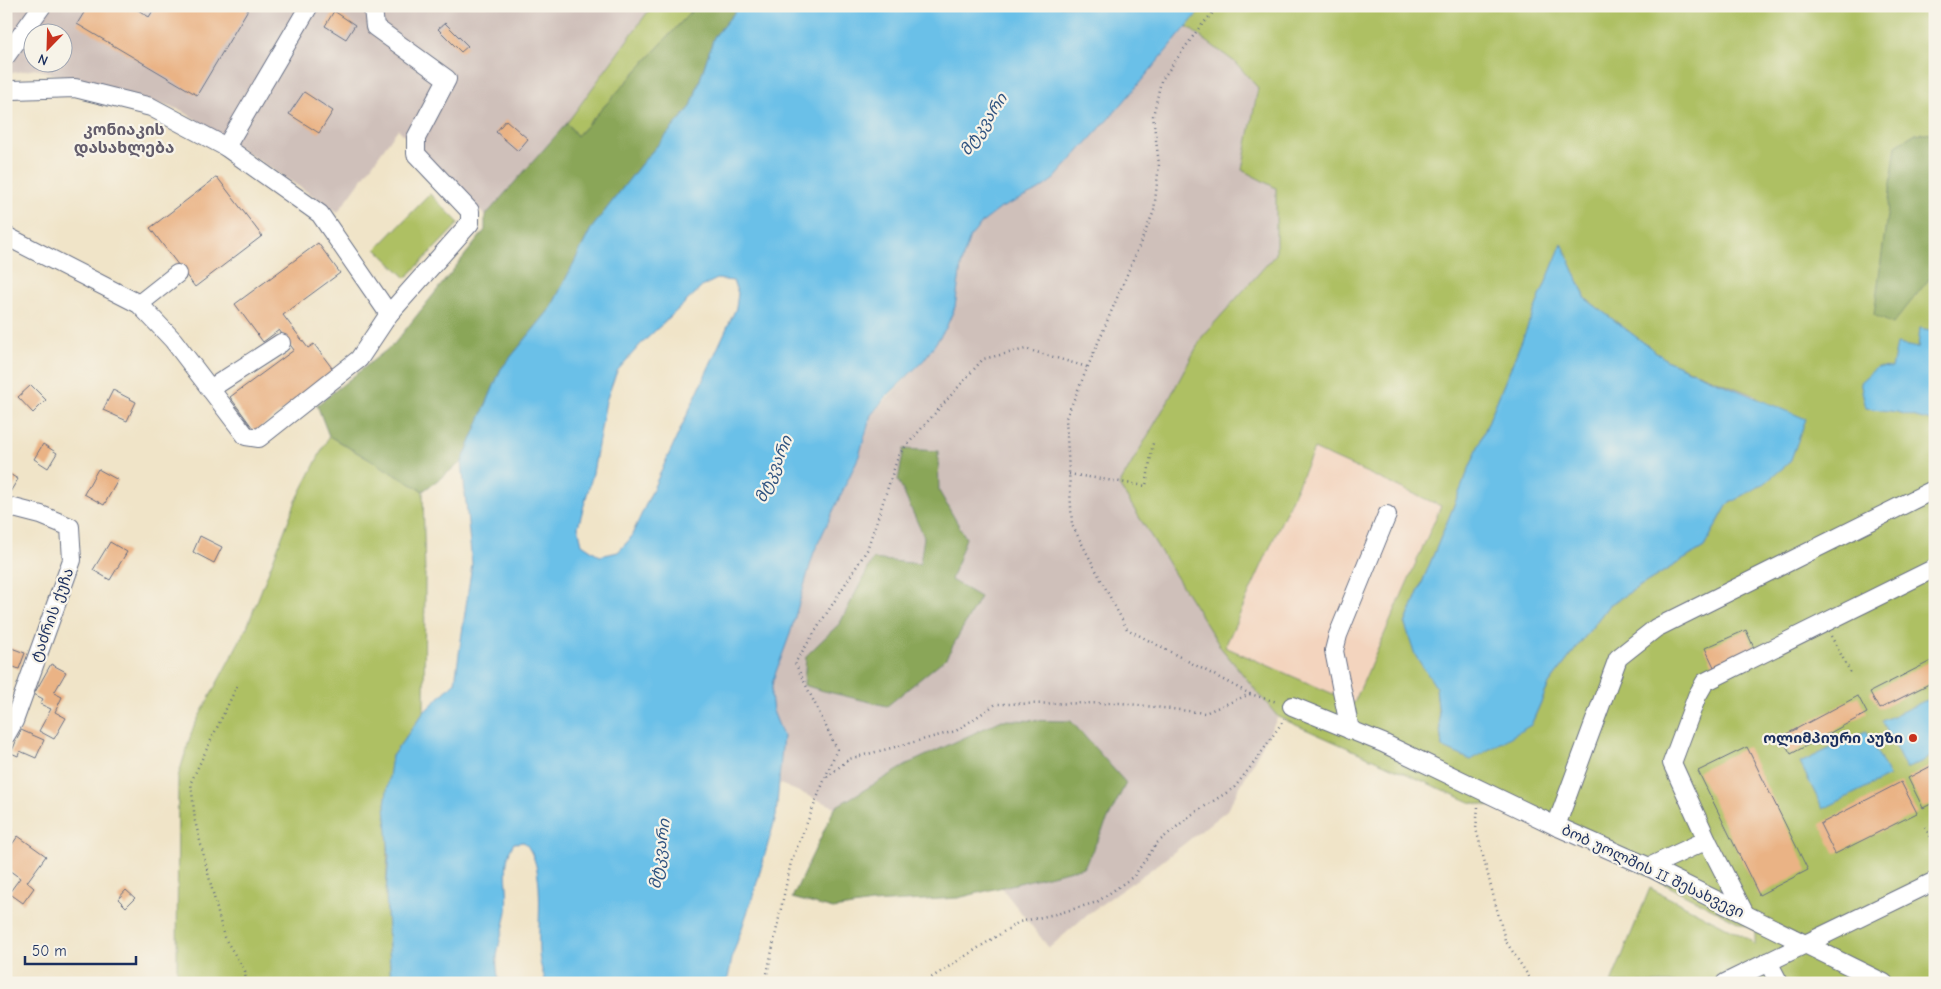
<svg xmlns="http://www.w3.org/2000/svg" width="1941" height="989" font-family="'Comic Neue','Noto Sans Georgian',sans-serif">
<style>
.built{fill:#f3d4be}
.industrial{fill:#cfc0ba;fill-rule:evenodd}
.green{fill:#aec063;stroke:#647860;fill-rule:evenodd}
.forest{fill:#8aa659;stroke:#526a5c}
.water{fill:#6bc0e8;stroke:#4378a3;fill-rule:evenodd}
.building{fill:#eab385}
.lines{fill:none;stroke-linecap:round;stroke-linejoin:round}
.minor-casing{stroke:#666e83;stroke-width:20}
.path{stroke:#666e83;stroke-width:2.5;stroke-dasharray:1 4;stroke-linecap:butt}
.minor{stroke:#fff;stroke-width:18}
.poi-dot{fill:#c8321e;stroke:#f7f3e8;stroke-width:2}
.labels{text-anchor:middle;stroke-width:4.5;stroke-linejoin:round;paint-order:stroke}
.street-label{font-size:15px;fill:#1b2f5e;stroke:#f7f3e8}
.poi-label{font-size:15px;font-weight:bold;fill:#1b2f5e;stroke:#f7f3e8;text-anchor:end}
.water-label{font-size:16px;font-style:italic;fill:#2f5380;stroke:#f7f3e8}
.neighbourhood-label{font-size:16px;font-weight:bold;fill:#635d6c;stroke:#f7f3e8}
</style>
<rect width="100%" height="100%" fill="#f7f3e8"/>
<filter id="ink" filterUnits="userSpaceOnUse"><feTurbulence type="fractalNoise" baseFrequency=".02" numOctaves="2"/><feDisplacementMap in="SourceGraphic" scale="10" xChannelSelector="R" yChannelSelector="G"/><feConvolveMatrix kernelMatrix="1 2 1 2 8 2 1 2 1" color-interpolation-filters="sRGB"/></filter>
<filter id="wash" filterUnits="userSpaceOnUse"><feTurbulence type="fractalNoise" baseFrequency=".0096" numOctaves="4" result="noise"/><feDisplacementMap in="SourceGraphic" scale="20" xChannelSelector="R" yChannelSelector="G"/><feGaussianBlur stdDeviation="1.12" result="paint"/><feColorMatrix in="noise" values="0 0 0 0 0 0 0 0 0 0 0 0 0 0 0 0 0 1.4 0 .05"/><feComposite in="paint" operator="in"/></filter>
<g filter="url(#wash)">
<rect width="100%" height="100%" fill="#f0e4c8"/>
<!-- built -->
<polygon class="built" points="1314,449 1441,506 1354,704 1225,647"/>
<!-- industrial -->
<g class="industrial">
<path d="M6,6H652L567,123L485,216L398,129L338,212L181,110L36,69L6,74ZM32,32H62V62H32Z"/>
<polygon points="1186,26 1236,63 1258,88 1242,169 1276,188 1276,254 1202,337 1168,401 1221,648 1278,717 1227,810 1160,863 1089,913 1049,948 1001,887 1084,867 1002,721 912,762 835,807 780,784 783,736 773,711 771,695 773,680 790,634 814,552 859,456 871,415 924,360 955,307 962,260 970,237 983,222 1001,208 1021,199 1073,155 1121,105"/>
</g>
<!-- green -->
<g class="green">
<polygon points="652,6 696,6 577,136 567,123"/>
<path d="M1204,6H1935V983H1611L1650,888L1751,940L1754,945H1755V931L1626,864L1549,818L1470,802L1278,717L1221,648L1119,485L1168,401L1202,337L1276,254V188L1242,170L1258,88L1236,63L1186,26ZM1562,244L1586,299L1668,361L1756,396L1765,483L1728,504L1704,547L1609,605L1549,684L1531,725L1442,747L1436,687L1405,624ZM1314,449L1441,506L1354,703L1225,647Z"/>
<polygon points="430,194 459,223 406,278 376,249"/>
<polygon points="329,436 423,491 425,577 424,712 392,756 386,893 391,983 177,983 178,777 193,728 247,627 296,501"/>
</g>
<!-- forest -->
<g class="forest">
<polygon points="696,6 740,6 714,37 691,107 642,163 591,229 551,308 501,369 462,462 423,491 329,436 317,405 394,344 485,230 485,216 567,123 577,136"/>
<polygon points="1935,132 1935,276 1930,278 1893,324 1874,315 1896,145 1914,134"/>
<polygon points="904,449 938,451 939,491 966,538 951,580 980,597 946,658 887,706 820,690 804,685 806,656 840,623 873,559 920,564 924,537 898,480"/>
<polygon points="1002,720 1071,721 1126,783 1084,867 958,898 872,903 833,909 792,898 835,807 912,762"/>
</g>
<!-- water -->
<g class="water">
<path d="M740,6H1204L1121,105L1054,179L1039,190L1001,208L983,222L970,237L962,260L955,307L946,328L924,360L886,397L871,415L859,456L814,552L790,634L773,680L771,695L773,711L783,736L776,816L753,896L733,954L727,983H546C543,973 539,962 539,952C537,921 547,865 524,842L514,843C500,865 510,887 507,911C503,938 491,955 500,983H391L386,893L389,856L385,805L392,756L424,712L455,682L472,564L462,462L501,369L551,308L591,229L642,163L691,107L714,37ZM717,279L733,281L738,293L736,308L630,539L618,552L600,556L582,544L578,527L593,473L606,401L617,371L640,345L703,286Z"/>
<polygon points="1562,243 1586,299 1668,361 1806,419 1790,462 1765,483 1728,504 1704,547 1609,605 1549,684 1531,725 1471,760 1442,747 1436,687 1415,655 1405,624"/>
<polygon points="1920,328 1935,331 1935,422 1897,412 1866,408 1860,382 1877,367 1892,368 1897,344 1918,348"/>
<polygon points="1935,696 1935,755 1906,769 1882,721"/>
<polygon points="1866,731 1889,776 1823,809 1800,763"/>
</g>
<g id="blocks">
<!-- building -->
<g class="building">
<polygon points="88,6 132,6 149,17 156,6 250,6 197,95 77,24"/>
<polygon points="334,11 355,25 346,39 325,26"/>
<polygon points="445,23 468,46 461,52 438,29"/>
<polygon points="304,92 333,111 319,133 289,114"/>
<polygon points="506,120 528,139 518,151 496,132"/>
<polygon points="217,177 262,236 195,287 150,228"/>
<polygon points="318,243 340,273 283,315 308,348 314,344 335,372 255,431 230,397 294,350 279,330 263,342 235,304"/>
<polygon points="31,385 46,400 33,413 18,397"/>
<polygon points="113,390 136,402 127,421 103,410"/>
<polygon points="43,444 57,453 48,468 34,459"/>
<polygon points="98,469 118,480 104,505 84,494"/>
<polygon points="6,472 18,479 10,492 6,490"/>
<polygon points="200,536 222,547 214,563 193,552"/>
<polygon points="110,542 127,552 110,580 93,570"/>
<polygon points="1746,630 1754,648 1714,667 1705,648"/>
<polygon points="6,646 25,653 19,669 6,664"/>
<polygon points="1935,659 1935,681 1879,709 1870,692"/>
<polygon points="51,664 66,672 54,693 62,697 55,712 66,718 54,739 39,731 51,709 40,704 43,699 34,694"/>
<polygon points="1858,696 1867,713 1791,754 1781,737"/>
<polygon points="21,730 44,740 36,758 20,751 18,756 11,753"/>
<polygon points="1747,747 1808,870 1759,895 1698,771"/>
<polygon points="1935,764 1935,802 1923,808 1908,778"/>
<polygon points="1901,782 1917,813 1835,854 1820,824"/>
<polygon points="6,827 12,831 6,841"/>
<polygon points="18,836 46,856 27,882 34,888 23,903 9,893 20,878 6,868 6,853"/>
<polygon points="126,890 135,898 126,907 118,899"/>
</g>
</g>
</g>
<g filter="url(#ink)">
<use href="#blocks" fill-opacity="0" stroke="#666e83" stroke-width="1"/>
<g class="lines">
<!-- minor casing -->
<g class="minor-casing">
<g id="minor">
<polyline points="6,56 42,6"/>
<polyline points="6,92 13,90 75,88 151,107 226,147 320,214 389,314"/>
<polyline points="226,147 309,6"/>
<polyline points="6,236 139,304 173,340 246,436 259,438 359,359 389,314 470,223 470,211 416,154 416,138 447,79 375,27 373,8 371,6"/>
<polyline points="139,304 177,274"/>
<polyline points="210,389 281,343"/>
<polyline points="6,506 41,515 70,527 72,560 14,721 6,735"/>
<polyline points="1292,706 1383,743 1556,826 1649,867 1884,983"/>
<polyline points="1350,730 1334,651 1338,635 1387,515"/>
<polyline points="1556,826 1618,658 1656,628 1935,489"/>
<polyline points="1707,840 1745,914"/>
<polyline points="1649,867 1707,840 1672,763 1697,696 1705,682 1935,568"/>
<polyline points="1768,962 1779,983"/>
<polyline points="1725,983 1935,881"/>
</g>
</g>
<!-- path -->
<g class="path">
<polyline points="1219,6 1199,28 1161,81 1153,116 1159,164 1154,211 1066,418 1072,525 1127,629 1250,694 1277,702"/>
<polyline points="1069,474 1146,486 1153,443"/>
<polyline points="1831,636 1852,675"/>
<polyline points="237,686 191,782 195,821 224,937 245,971 246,983"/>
<polyline points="827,777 849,759 956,731 996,704 1121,703 1205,713 1250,694"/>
<polyline points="1478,807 1476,829 1505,940 1533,983"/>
<polyline points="1925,827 1935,846"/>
<polyline points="765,983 791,862 837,749 795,663 867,550 899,454 983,359 1026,349 1087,367"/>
<polyline points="923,983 1019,922 1060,913 1097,902 1134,876 1157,843 1191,815 1234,788 1257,759 1285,718"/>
</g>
<!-- minor -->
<use href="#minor" class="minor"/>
</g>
</g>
<!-- markers -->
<circle class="poi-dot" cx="1913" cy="738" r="5"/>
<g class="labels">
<!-- street labels -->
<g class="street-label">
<text transform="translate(52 615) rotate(-70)" y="5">ტაძრის ქუჩა</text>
<text transform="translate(1653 871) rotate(25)" y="5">ბობ უოლშის II შესახვევი</text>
</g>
<!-- poi labels -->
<g class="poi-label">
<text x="1903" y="743">ოლიმპიური აუზი</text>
</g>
<!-- water labels -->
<g class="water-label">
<text transform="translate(983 124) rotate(-56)" y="6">მტკვარი</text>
<text transform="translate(773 469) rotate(-67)" y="6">მტკვარი</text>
<text transform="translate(659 854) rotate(-82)" y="6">მტკვარი</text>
</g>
<!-- neighbourhood labels -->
<g class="neighbourhood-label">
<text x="124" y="135">კონიაკის<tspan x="124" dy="18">დასახლება</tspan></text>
</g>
</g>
<!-- margin -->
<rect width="1941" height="989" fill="none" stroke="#f7f3e8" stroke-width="25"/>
<!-- north arrow -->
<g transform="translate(48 48) rotate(203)"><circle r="24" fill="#f7f3e8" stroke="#9fa5b1"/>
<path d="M0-4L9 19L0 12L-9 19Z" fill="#c8321e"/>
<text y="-8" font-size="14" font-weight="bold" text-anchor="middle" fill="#1b2f5e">N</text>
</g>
<!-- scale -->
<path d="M25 956v8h111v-8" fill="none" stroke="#1b2f5e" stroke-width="2.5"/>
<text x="32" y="956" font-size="15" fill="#1b2f5e" stroke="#f7f3e8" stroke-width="4" paint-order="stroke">50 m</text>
</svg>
